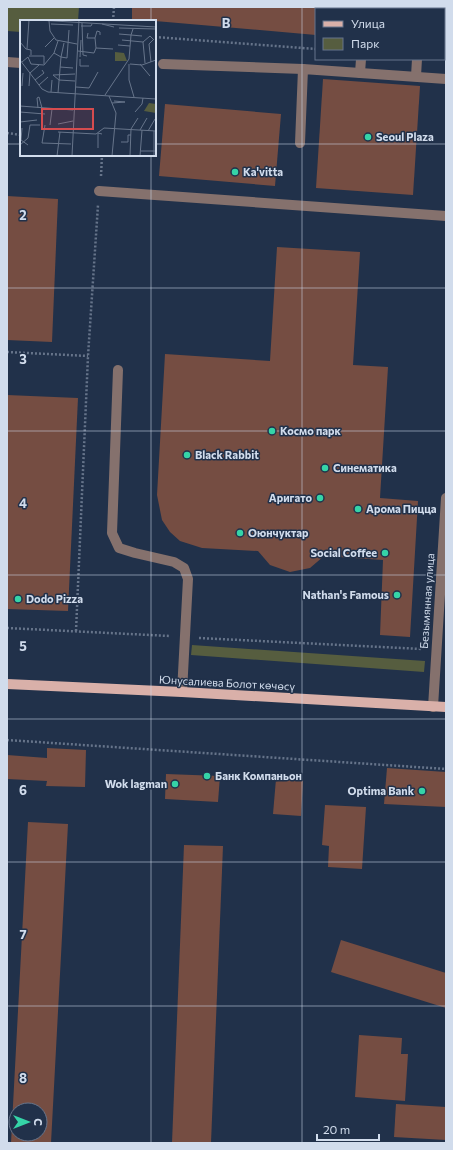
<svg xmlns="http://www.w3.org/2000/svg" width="453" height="1150" font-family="Commissioner,sans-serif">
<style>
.green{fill:#565d3f}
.building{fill:#754d42;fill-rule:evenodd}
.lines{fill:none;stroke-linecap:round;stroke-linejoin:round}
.path{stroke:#66748a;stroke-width:2.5;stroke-dasharray:2 2;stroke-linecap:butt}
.minor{stroke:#85716d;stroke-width:10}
.major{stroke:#d9b0a9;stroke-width:10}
.grid{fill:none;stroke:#d1dcec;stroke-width:1;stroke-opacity:0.55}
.poi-dot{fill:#35d4a7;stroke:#21314a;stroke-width:1.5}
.labels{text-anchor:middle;stroke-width:3;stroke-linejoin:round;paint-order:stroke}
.poi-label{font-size:11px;font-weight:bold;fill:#d1dcec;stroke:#21314a;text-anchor:start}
.street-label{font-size:11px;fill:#d1dcec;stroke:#21314a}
.inset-road{fill:none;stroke:#67758b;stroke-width:1}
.view{fill:#d54c4f;fill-opacity:0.15;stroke:#d54c4f;stroke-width:2}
.inset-edge{fill:none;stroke:#d1dcec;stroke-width:2}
.grid-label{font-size:13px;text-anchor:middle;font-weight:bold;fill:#d1dcec;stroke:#21314a;stroke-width:3;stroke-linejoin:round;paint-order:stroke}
</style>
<rect width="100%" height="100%" fill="#21314a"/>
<!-- green -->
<g class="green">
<polygon points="7,7 79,7 78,21 21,21 21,32 7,31"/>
<polygon points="192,645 425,661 424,672 191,655"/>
</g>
<!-- building -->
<g class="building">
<polygon points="132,7 316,7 316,35 132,19"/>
<polygon points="323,79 420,86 413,195 316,188"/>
<polygon points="165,104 281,114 275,186 159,176"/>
<polygon points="7,196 58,199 52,342 7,340"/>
<polygon points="277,247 360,252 353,365 388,367 380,498 418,501 410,637 380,635 383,560 324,556 310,568 290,572 270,565 258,551 202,548 180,541 170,532 162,520 157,495 165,354 270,361"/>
<polygon points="7,395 78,398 68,611 7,609"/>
<polygon points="47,748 86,750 85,787 46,786 47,781 7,779 7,755 47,758"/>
<polygon points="387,768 446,772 446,807 384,804"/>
<polygon points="166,774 220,776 218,802 165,799"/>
<polygon points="276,779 303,781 301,816 273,814"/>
<polygon points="325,805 366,807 362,869 328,867 329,846 322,845"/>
<path d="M28,822L68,824L51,1143H11ZM16,1110H40V1134H16Z"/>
<polygon points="184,845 223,846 211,1143 172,1143"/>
<polygon points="341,940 446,973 446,1008 331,972"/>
<polygon points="359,1035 402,1038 401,1054 408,1054 405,1101 355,1097"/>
<polygon points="396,1104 446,1107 446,1140 394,1137"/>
</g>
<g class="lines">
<!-- path -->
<g class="path">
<polyline points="113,21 114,7"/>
<polyline points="155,37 316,49"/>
<polyline points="7,133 21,135"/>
<polyline points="101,176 102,155"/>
<polyline points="7,352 88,356"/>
<polyline points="7,628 170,636"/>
<polyline points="76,631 88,356 98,205"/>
<polyline points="199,638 422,649"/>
<polyline points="7,740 446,769"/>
</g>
<!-- minor -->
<g class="minor">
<polyline points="365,9 365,7"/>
<polyline points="421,9 421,7"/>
<polyline points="7,62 21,63"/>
<polyline points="163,64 303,69"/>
<polyline points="360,73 361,59"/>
<polyline points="416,76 417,59"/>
<polyline points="300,143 303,69 446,79"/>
<polyline points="99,191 446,216"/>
<polyline points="118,370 112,533 119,548 135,553 174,562 184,568 188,579 182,692"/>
<polyline points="433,707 446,498"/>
</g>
<!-- major -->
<polyline class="major" points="7,684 182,692 446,707"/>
</g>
<!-- grid -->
<path class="grid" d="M151,7V21M302,7V1143M7,144H21M155,144H446M151,155V1143M7,288H446M7,431H446M7,575H446M7,719H446M7,862H446M7,1006H446"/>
<!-- markers -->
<g class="poi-dot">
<circle cx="368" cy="137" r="4"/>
<circle cx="235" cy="172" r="4"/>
<circle cx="272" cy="431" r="4"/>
<circle cx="187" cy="455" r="4"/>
<circle cx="325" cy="468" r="4"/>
<circle cx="320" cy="498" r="4"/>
<circle cx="358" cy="509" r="4"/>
<circle cx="240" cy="533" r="4"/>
<circle cx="385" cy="553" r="4"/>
<circle cx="397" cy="595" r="4"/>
<circle cx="18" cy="599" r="4"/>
<circle cx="207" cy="776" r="4"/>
<circle cx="175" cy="784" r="4"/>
<circle cx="422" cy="791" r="4"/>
</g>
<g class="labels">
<!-- poi labels -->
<g class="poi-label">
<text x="376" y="141">Seoul Plaza</text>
<text x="243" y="176">Ka'vitta</text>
<text x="280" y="435">Космо парк</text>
<text x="195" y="459">Black Rabbit</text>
<text x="333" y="472">Синематика</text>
<text x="312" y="502" text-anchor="end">Аригато</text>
<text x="366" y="513">Арома Пицца</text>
<text x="248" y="537">Оюнчуктар</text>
<text x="377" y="557" text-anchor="end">Social Coffee</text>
<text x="389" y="599" text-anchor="end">Nathan's Famous</text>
<text x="26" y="603">Dodo Pizza</text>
<text x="215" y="780">Банк Компаньон</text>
<text x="167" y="788" text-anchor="end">Wok lagman</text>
<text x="414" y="795" text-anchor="end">Optima Bank</text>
</g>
<!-- street labels -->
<g class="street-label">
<text transform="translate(427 601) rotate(-86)" y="4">Безымянная улица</text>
<text transform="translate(227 683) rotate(3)" y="4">Юнусалиева Болот көчөсү</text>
</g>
</g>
<!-- overview -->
<g transform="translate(20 20)">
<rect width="136" height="136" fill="#21314a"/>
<path d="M95,32L104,33L107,41H95ZM129,83L136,84V93L124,91Z" fill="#565d3f"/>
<path class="inset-road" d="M17,0L136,7M29,1L30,11L36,20L57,24M62,3L63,35L67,36M31,4L53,5M82,4L94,7M61,6H71L72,4M99,8L136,9M113,9L111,15L122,16M68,13L67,18H75L76,28M75,18L77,11L80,12V15M102,20L123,22L125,43M0,22L6,29L11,30V35M123,22L130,16L134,20M44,23L41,37L47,38L49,10M98,25L110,26M25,27L34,18M7,29L9,0M58,31L74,33L76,28L93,29M34,33L38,21M9,36H24V44M60,37L61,20M60,39V46H69M0,40L22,69L28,72L136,79M2,42L8,37L11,44L24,45M131,42L129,24L134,19M109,44V60L114,77M110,44L122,45L136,40M120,44L130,56M24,45L34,33L41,37L38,73M40,47L53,48M33,55L39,60L55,61M33,55L55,54M15,60L24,53L22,50M19,65L28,57M2,66L3,53M9,66L10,53L19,45M56,67L69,68L78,52M31,72L32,60M85,75L109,39L111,15L99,14M89,76L96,93L92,136M92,83L105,82L94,81M0,86L53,90M18,88L17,78L19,77L22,88M0,92L25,94M115,92L122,84L123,78M0,102L17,100M38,104L53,101M25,105L22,123L51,124M30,105L32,89M2,108L1,120L8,125M120,110L127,98M128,111L135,99M38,112L76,114L84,108L136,111M101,122H108V115H111M0,125L8,118L10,105H20M78,128V113L82,114M121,131H136M37,136L40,112M52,136L59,0M110,136L111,109L118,98M120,136L122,110M134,136V111"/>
<path class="view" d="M22,89H73V109H22Z"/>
<rect width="136" height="136" class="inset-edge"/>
</g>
<g class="grid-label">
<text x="226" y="28">B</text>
<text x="23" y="220">2</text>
<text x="23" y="364">3</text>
<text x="23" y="508">4</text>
<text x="23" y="651">5</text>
<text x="23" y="795">6</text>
<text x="23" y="939">7</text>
<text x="23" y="1083">8</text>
</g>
<!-- border -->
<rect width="453" height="1150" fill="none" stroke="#d1dcec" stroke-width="16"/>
<!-- legend -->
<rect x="315" y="8" width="130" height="52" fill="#21314a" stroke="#67758b"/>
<rect x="323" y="21" width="20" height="6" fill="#d9b0a9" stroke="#67758b"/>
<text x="351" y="28" font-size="12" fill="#d1dcec">Улица</text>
<rect x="323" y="38" width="20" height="12" fill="#565d3f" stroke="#67758b"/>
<text x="351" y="48" font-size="12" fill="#d1dcec">Парк</text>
<!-- north arrow -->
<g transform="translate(28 1122) rotate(90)"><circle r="19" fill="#21314a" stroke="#67758b"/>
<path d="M0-3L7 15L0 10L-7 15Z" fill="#35d4a7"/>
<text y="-6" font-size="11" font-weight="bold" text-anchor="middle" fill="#d1dcec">С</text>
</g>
<!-- scale -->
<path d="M317 1134v6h62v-6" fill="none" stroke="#d1dcec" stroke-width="2"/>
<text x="323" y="1134" font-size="12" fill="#d1dcec" stroke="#21314a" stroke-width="3" paint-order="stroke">20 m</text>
</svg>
